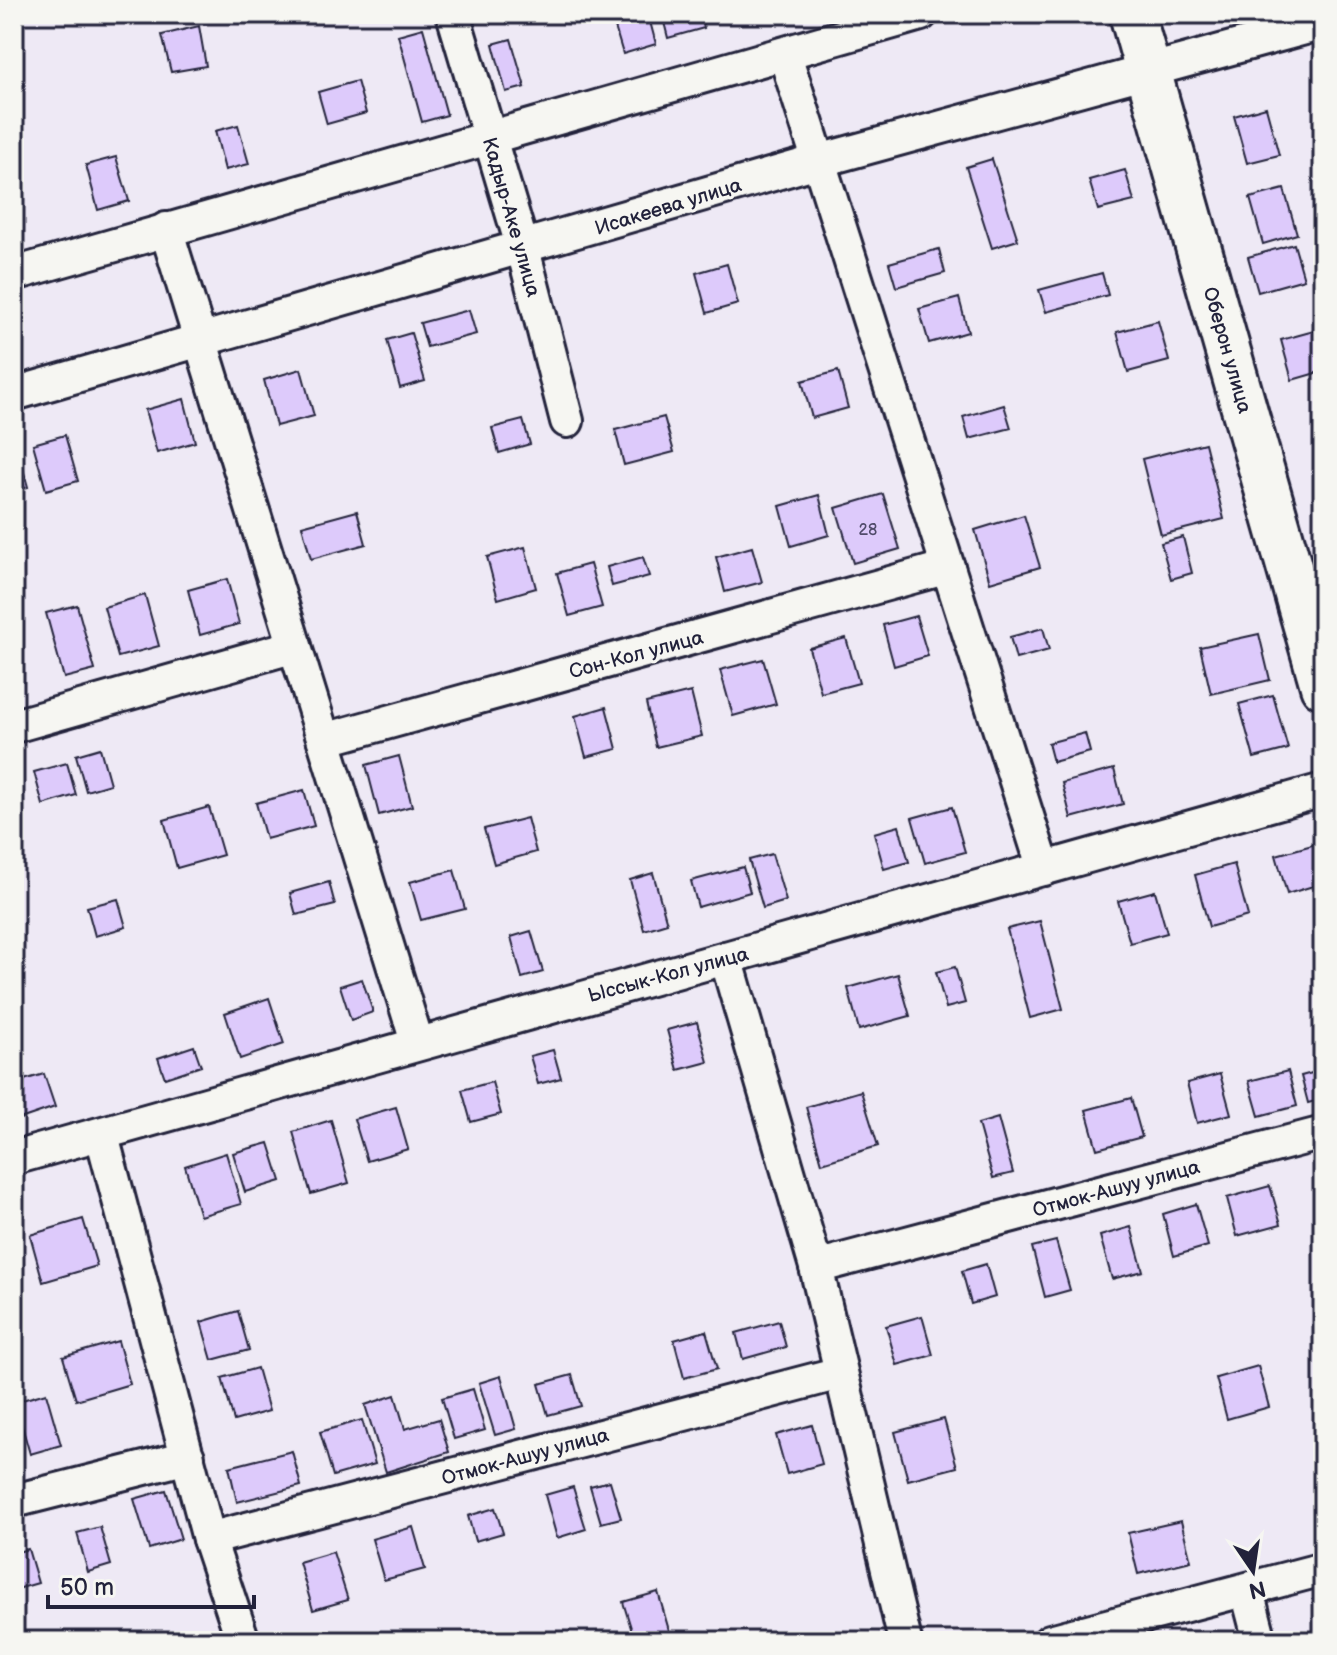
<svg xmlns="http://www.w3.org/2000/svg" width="1337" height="1655" font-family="'Balsamiq Sans',sans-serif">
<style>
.building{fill:#ddcafb;stroke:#22223b;stroke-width:2}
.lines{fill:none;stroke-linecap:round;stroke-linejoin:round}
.street-casing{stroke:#22223b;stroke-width:38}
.secondary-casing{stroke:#22223b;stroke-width:50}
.street{stroke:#f6f6f2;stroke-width:32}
.secondary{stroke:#f6f6f2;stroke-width:44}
.labels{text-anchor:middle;stroke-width:6;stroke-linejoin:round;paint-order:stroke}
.number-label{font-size:16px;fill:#514c6b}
.street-label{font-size:20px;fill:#22223b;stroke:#f6f6f2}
</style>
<rect width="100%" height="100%" fill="#eee9f5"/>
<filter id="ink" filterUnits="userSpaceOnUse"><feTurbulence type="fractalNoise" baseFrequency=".0125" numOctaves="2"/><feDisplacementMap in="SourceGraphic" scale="16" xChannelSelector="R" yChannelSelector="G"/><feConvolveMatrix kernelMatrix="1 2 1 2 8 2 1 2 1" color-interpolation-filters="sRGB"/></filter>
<g filter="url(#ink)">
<!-- building -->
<g class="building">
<polygon points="622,14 648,14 656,44 623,54 612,17"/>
<polygon points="662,14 700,14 704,28 668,38"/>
<polygon points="199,26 206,66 171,72 162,35"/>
<polygon points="423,28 447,115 422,122 398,35"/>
<polygon points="511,39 525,87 506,92 493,44"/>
<polygon points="357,81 366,113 327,124 318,92"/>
<polygon points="1266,107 1279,155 1247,163 1234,116"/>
<polygon points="238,125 249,164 225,170 215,131"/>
<polygon points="116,157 129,201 98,210 86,165"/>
<polygon points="992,159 1018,240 992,248 966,167"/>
<polygon points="1125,170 1134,201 1098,210 1089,180"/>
<polygon points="1284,189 1297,234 1263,244 1250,198"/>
<polygon points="1294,244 1304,279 1258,292 1248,257"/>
<polygon points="939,249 945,273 896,287 889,263"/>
<polygon points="727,264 738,304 707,313 696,273"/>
<polygon points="1102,273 1108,295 1046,312 1039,290"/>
<polygon points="959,298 968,332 929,343 919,309"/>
<polygon points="469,310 476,334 427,347 420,323"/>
<polygon points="1158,321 1169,361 1128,372 1117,332"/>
<polygon points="1321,329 1323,371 1292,380 1281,340"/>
<polygon points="411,333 425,381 400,388 387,340"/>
<polygon points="301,369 314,416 276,426 264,380"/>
<polygon points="838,371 848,408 812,418 802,381"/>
<polygon points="184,399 195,442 157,453 145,410"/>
<polygon points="1004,405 1011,428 969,439 963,417"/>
<polygon points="664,417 674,452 624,465 615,430"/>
<polygon points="523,420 530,444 499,453 492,428"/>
<polygon points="65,435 78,481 46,490 33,444"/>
<polygon points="1205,443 1224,519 1161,535 1142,459"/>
<polygon points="17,447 28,487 14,491 14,448"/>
<polygon points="883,494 900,549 853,563 836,508"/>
<polygon points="819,495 829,535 791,546 780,506"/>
<polygon points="357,511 366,544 311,559 302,526"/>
<polygon points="1024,515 1040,567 990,582 975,530"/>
<polygon points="1183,537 1192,573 1171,579 1161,543"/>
<polygon points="525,547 536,588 498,599 487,557"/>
<polygon points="752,547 762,582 725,592 716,557"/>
<polygon points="643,557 649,576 612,586 607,567"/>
<polygon points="590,564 602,607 569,616 557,573"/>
<polygon points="227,579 239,624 200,635 188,590"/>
<polygon points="145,595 159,646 118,657 104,607"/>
<polygon points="77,605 95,670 64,678 46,613"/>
<polygon points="916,616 928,656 894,666 883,625"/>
<polygon points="1043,628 1049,650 1016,659 1010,637"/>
<polygon points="1259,634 1270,680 1211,694 1200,647"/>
<polygon points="846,638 859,683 821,693 809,648"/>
<polygon points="763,659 776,704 733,716 720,670"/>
<polygon points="691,692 702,736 656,747 646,703"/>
<polygon points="1273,695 1288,749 1254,758 1239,704"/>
<polygon points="606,707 617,749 586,757 575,716"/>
<polygon points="1085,733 1090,752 1053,762 1048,743"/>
<polygon points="100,748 110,784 86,791 76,755"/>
<polygon points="399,756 412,806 379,815 366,765"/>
<polygon points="67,763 76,795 43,805 34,772"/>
<polygon points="1114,769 1123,804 1071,818 1062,783"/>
<polygon points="304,790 314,826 266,839 256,803"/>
<polygon points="209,807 223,855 177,868 164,820"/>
<polygon points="952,807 965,852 925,863 912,818"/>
<polygon points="527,818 536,852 494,864 484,829"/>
<polygon points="899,826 909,862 884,869 874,833"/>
<polygon points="1316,844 1323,883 1287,894 1276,855"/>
<polygon points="772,854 786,901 763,908 749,860"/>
<polygon points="1234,864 1248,916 1209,927 1195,875"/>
<polygon points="743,867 750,892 698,907 691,881"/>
<polygon points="454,870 465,909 421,920 410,882"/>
<polygon points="653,873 667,923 644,930 630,880"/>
<polygon points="329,882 335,905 296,915 290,893"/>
<polygon points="1155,891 1167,933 1130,943 1118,901"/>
<polygon points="118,899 126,927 95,936 87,907"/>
<polygon points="1040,921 1063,1009 1030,1018 1007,929"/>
<polygon points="531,931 543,972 522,978 511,937"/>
<polygon points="955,967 965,1003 946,1008 936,972"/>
<polygon points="898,974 910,1016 859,1030 848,988"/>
<polygon points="362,979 373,1012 351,1020 340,986"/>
<polygon points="269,998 284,1044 240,1059 225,1013"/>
<polygon points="697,1022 708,1062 678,1070 667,1030"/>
<polygon points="194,1046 201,1066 165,1078 158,1058"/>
<polygon points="553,1050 561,1078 538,1084 530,1056"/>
<polygon points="1323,1070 1323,1099 1308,1103 1301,1076"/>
<polygon points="1288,1071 1297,1106 1259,1116 1249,1081"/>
<polygon points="44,1074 55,1107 14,1121 14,1083"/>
<polygon points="1220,1074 1231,1114 1197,1123 1187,1083"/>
<polygon points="492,1082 501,1114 471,1122 462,1090"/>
<polygon points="861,1091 878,1146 822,1163 806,1107"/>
<polygon points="1131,1098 1142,1137 1097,1149 1086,1110"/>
<polygon points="396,1107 408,1149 367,1161 354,1119"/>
<polygon points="998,1118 1013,1173 993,1178 978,1124"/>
<polygon points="331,1120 349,1183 311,1194 293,1132"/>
<polygon points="269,1143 281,1181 245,1192 233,1153"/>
<polygon points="226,1153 241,1204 200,1216 185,1166"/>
<polygon points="1270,1186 1281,1224 1237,1236 1227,1198"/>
<polygon points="1196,1204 1208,1246 1174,1256 1163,1214"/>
<polygon points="83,1219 97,1266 43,1282 30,1235"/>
<polygon points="1131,1227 1143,1271 1112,1279 1100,1236"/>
<polygon points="1056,1241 1070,1290 1045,1297 1032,1247"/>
<polygon points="986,1264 995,1297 971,1304 962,1271"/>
<polygon points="238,1311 249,1350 212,1360 201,1322"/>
<polygon points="922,1316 933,1355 897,1365 886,1326"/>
<polygon points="779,1321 786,1347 743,1359 736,1333"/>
<polygon points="706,1331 717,1369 684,1378 674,1340"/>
<polygon points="118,1341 130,1384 76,1400 63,1357"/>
<polygon points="1258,1366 1269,1407 1227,1419 1216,1378"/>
<polygon points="257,1368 269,1411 234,1421 222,1378"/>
<polygon points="572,1375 581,1406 548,1415 539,1384"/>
<polygon points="501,1376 516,1429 495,1435 479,1383"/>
<polygon points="473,1389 485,1430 454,1439 442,1398"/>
<polygon points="46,1393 61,1445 30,1454 15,1402"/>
<polygon points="395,1395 405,1429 439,1419 449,1452 386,1472 365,1405"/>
<polygon points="944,1419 957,1467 908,1480 895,1432"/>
<polygon points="362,1420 375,1464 333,1476 320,1432"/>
<polygon points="812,1425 822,1464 787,1474 776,1435"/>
<polygon points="292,1451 301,1486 237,1502 229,1467"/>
<polygon points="610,1481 621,1518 601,1523 590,1486"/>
<polygon points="573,1487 586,1529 557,1538 545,1495"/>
<polygon points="166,1490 181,1539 149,1549 134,1499"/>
<polygon points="495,1508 503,1533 475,1541 468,1516"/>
<polygon points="1181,1521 1191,1561 1138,1574 1128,1533"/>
<polygon points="100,1527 111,1565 88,1572 77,1533"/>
<polygon points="413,1527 425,1569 384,1580 372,1539"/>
<polygon points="28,1549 38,1583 14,1590 14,1553"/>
<polygon points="333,1552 348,1600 313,1610 299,1562"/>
<polygon points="658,1592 672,1641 635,1641 623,1602"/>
</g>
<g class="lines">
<!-- street casing -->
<g class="street-casing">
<g id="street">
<polyline points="453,14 523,249 567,421"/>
<polyline points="785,55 1044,869"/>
<polyline points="166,229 417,1042"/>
<polyline points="14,274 921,14"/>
<polyline points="14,394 818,161 1323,23"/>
<polyline points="14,726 295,646"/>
<polyline points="324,740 948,567"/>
<polyline points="726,958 816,1267 905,1641"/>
<polyline points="102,1136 209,1539 243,1641"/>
<polyline points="14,1158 1323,790"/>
<polyline points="816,1267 1323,1133"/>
<polyline points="14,1501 188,1457"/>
<polyline points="209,1539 840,1373"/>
<polyline points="1247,1591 1260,1641"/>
<polyline points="1050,1641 1323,1569"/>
</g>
</g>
<!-- secondary casing -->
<g class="secondary-casing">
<polyline id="secondary" points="1132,14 1323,686"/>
</g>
<!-- street -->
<use href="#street" class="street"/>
<!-- secondary -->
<use href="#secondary" class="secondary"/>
</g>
</g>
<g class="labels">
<!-- number labels -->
<g class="number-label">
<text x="868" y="535">28</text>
</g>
<!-- street labels -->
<g class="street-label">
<text transform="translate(668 206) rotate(-17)" y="7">Исакеева улица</text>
<text transform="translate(512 217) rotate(74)" y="7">Кадыр-Аке улица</text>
<text transform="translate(1228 350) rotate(74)" y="7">Оберон улица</text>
<text transform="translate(636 654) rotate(-15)" y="7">Сон-Кол улица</text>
<text transform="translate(668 974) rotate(-15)" y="7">Ыссык-Кол улица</text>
<text transform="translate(1116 1188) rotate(-15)" y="7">Отмок-Ашуу улица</text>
<text transform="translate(525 1456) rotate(-15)" y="7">Отмок-Ашуу улица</text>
</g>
</g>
<!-- margin -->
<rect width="1337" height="1655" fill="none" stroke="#f6f6f2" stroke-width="48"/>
<rect x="24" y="24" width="1289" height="1607" fill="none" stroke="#22223b" stroke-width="3" filter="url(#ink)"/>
<!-- north arrow -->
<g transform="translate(1253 1571) rotate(167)" stroke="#f6f6f2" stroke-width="6" paint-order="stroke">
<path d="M0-6L14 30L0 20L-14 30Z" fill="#22223b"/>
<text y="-12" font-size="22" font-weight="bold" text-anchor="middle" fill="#22223b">N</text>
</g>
<!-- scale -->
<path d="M48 1595v12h206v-12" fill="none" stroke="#22223b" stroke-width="4"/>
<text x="60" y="1595" font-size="24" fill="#22223b" stroke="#f6f6f2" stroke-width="6" paint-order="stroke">50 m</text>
</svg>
